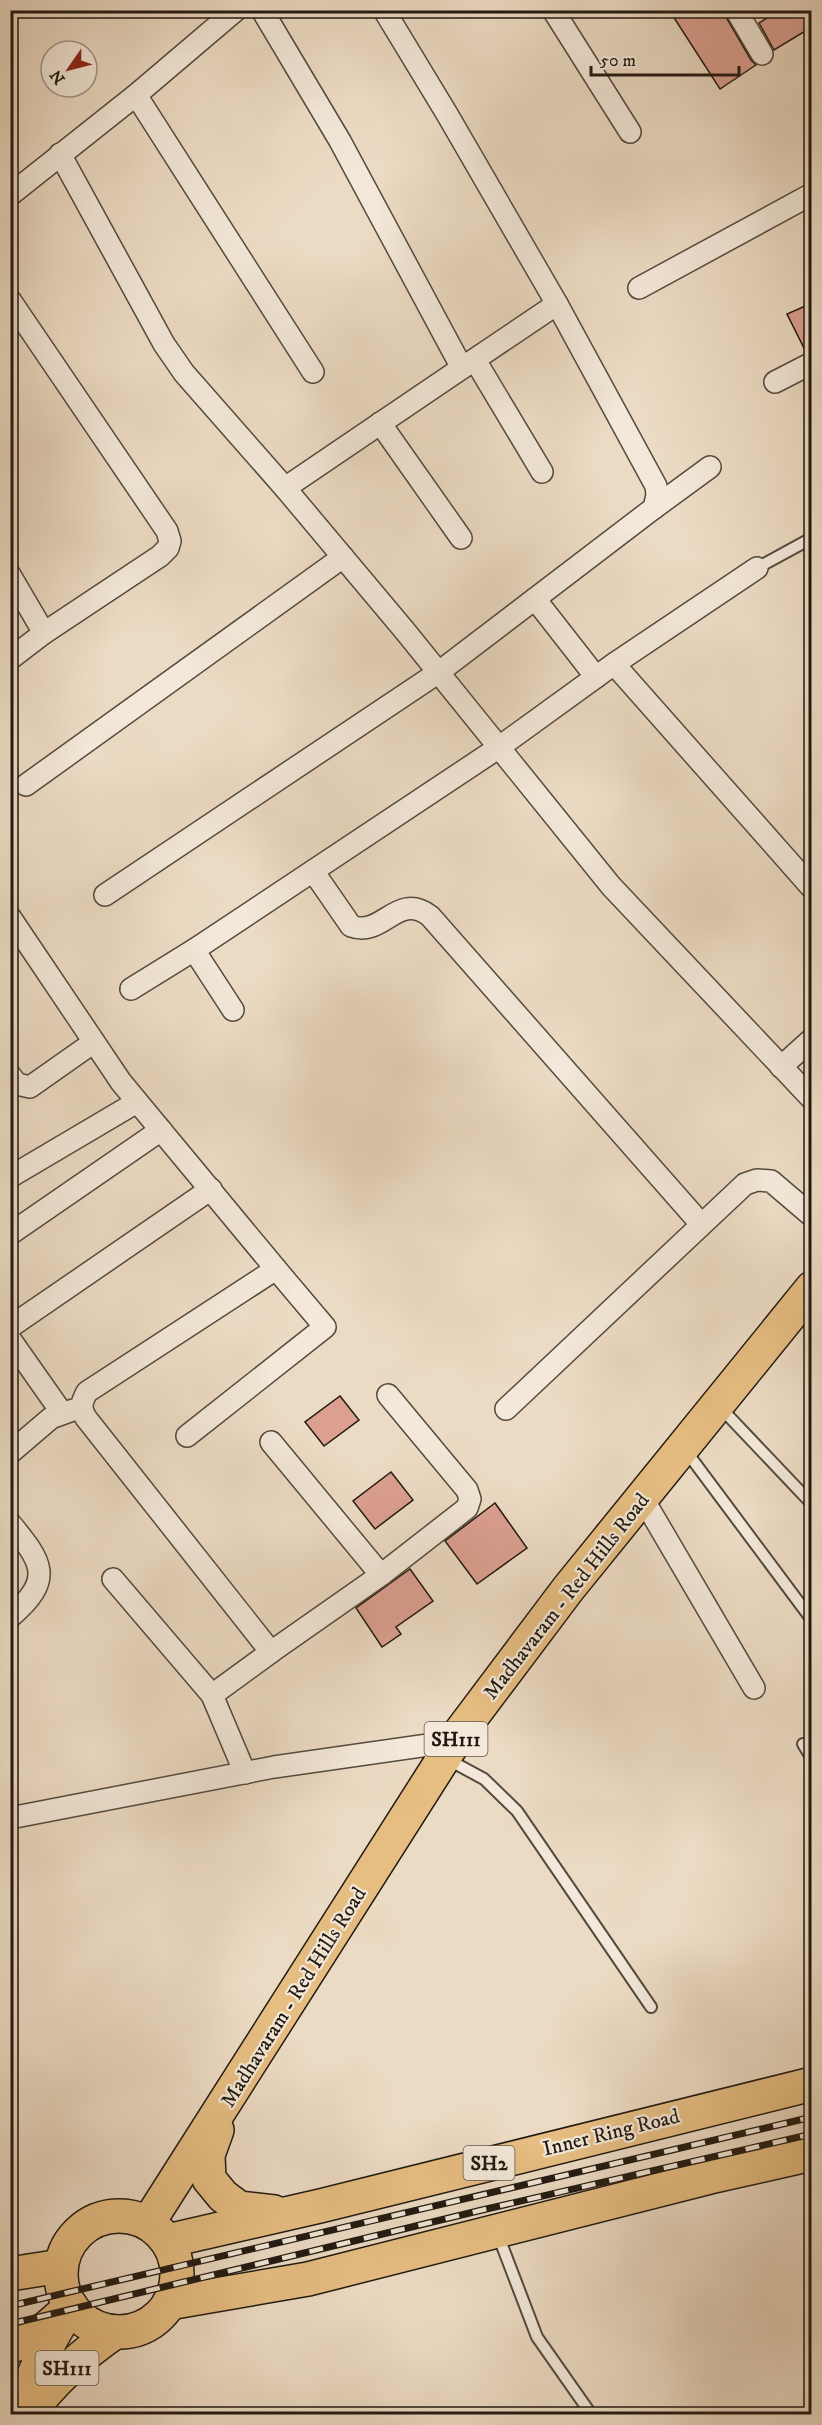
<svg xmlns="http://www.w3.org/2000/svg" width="822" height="2425" font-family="'IM FELL DW Pica',serif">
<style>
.building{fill:#dca091;stroke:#211911;stroke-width:1.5}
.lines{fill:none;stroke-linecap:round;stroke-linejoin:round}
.lane-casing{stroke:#544a3e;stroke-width:14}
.street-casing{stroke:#544a3e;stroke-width:24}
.primary-casing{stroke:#211911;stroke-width:36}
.lane{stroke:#f3e8d9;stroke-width:10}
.street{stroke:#f3e8d9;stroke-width:21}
.primary{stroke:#e6be82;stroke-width:33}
.rail-casing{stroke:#211911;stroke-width:7}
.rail{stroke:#f3e8d9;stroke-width:4.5;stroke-dasharray:14;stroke-linecap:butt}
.labels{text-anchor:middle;stroke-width:4.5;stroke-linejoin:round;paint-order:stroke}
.shield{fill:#f3e8d9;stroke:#60574d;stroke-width:1.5}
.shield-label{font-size:20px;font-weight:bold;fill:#211911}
.street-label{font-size:21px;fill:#211911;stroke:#f3e8d9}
</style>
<rect width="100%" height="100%" fill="#ecdbc4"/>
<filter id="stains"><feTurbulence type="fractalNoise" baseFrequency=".00333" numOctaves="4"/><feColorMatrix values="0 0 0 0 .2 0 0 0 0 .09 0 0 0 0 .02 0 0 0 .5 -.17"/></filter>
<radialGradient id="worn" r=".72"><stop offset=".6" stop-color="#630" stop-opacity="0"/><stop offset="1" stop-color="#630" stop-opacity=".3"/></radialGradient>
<!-- building -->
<g class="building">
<polygon points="669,10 722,10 751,60 756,65 720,89"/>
<polygon points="780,10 812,10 812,27 774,50 759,23"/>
<polygon points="812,303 812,350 806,352 787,314"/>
<polygon points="340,1396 359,1420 324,1446 305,1422"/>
<polygon points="391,1472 413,1500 375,1529 353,1501"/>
<polygon points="495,1503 527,1548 477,1584 445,1541"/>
<polygon points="410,1569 433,1601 396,1627 401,1634 382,1647 356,1608"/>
</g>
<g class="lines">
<!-- lane casing -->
<g class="lane-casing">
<g id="lane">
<polyline points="757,568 812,538"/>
<polyline points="719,1406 812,1504"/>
<polyline points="686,1451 812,1620"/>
<polyline points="803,1744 812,1759"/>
<polyline points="447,1759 484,1779 517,1811 651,2007"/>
<polyline points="498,2235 537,2337 591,2414"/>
</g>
</g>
<!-- street casing -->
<g class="street-casing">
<g id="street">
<polyline points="262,10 340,141 462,368 557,304 447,114 384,10"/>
<polyline points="553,10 630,132"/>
<polyline points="736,10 762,54"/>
<polyline points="136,95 313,372"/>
<polyline points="60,154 164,344 184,373 285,488 405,631 611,886 812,1099"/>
<polyline points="10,195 136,95 236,10"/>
<polyline points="639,288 812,194"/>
<polyline points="10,300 167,531 170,541 168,548 160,556 44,633"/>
<polyline points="475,360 542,472"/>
<polyline points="775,382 812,363"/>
<polyline points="380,423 461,538"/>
<polyline points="285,488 462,368"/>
<polyline points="654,508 710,467"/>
<polyline points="10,575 44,633 10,659"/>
<polyline points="535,599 596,677"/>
<polyline points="614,664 812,888"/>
<polyline points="26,785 343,557"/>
<path d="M313,871L351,926C383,938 397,891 430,916L701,1224"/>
<polyline points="105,895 439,672 654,508 657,495 656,486 557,304"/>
<path d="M10,917L121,1082L276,1269L87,1392C81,1403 80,1408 86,1418L271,1652L212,1695L245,1773"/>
<polyline points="131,989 194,950"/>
<polyline points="233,1010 194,950 498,748 614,664 757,568"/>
<polyline points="781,1067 812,1039"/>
<polyline points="10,1075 17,1084 30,1087 94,1042"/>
<polyline points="10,1177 137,1102"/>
<polyline points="10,1234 161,1130"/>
<polyline points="10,1327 211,1189"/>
<polyline points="10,1339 62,1413"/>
<polyline points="506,1409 745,1184 757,1180 771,1181 812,1216"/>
<polyline points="187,1436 325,1327 276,1269"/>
<polyline points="271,1442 381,1575"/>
<polyline points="10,1453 51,1418 73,1410"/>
<polyline points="642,1497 754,1688"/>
<path d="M10,1523C42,1562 55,1579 10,1617"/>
<polyline points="113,1579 212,1695"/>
<polyline points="271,1652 381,1575 467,1508 470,1499 467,1490 388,1395"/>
<polyline points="10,1818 274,1767 428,1745 459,1734"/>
</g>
</g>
<!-- primary casing -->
<g class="primary-casing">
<g id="primary">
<polyline points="217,2130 208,2155 209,2179 223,2196 239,2208 274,2212"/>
<circle cx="119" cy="2274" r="58"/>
<polyline points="148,2223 459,1734 568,1589 812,1288"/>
<polyline points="167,2241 320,2206 812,2084"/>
<polyline points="10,2274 61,2266"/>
<polyline points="169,2303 308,2279 710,2177 812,2154"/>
<path d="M10,2346C30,2342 44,2331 59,2317"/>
<path d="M22,2409C33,2371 49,2339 71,2306"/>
<path d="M28,2414C53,2381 81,2355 115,2332"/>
</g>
</g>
<!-- lane -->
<use href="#lane" class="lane"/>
<!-- street -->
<use href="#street" class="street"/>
<!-- primary -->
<use href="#primary" class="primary"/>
<!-- rail casing -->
<g class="rail-casing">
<g id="rail">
<polyline points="10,2306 812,2117"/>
<polyline points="10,2324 482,2210 812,2134"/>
</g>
</g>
<!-- rail -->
<use href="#rail" class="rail"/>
</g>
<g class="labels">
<!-- shield labels -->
<g class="shield">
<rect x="424.5" y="1722" width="63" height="34" rx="4.5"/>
<rect x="463.5" y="2146" width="51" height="34" rx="4.5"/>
<rect x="35.5" y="2351" width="63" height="34" rx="4.5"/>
</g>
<g class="shield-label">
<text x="456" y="1746">SH111</text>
<text x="489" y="2170">SH2</text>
<text x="67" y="2375">SH111</text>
</g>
<!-- street labels -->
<g class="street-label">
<text transform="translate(566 1596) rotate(-52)" y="7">Madhavaram - Red Hills Road</text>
<text transform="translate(293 1997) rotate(-58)" y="7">Madhavaram - Red Hills Road</text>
<text transform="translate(611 2132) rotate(-14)" y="7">Inner Ring Road</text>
</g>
</g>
<!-- margin -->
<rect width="822" height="2425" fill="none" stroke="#ecdbc4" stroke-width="36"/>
<rect x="12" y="12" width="798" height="2401" fill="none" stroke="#211911" stroke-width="3"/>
<rect x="18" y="18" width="786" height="2389" fill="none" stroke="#211911" stroke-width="1.5"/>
<!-- north arrow -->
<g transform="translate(69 69) rotate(235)"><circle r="28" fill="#f3e8d9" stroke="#9f9589" stroke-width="1.5"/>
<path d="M0-4.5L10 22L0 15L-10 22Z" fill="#8f2418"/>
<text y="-9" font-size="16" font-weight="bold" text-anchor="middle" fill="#211911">N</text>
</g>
<!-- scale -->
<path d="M591 66v9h148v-9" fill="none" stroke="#211911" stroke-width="3"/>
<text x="600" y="66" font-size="18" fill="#211911" stroke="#f3e8d9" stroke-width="4.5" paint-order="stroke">50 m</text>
<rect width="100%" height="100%" filter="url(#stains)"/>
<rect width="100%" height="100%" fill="url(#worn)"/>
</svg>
